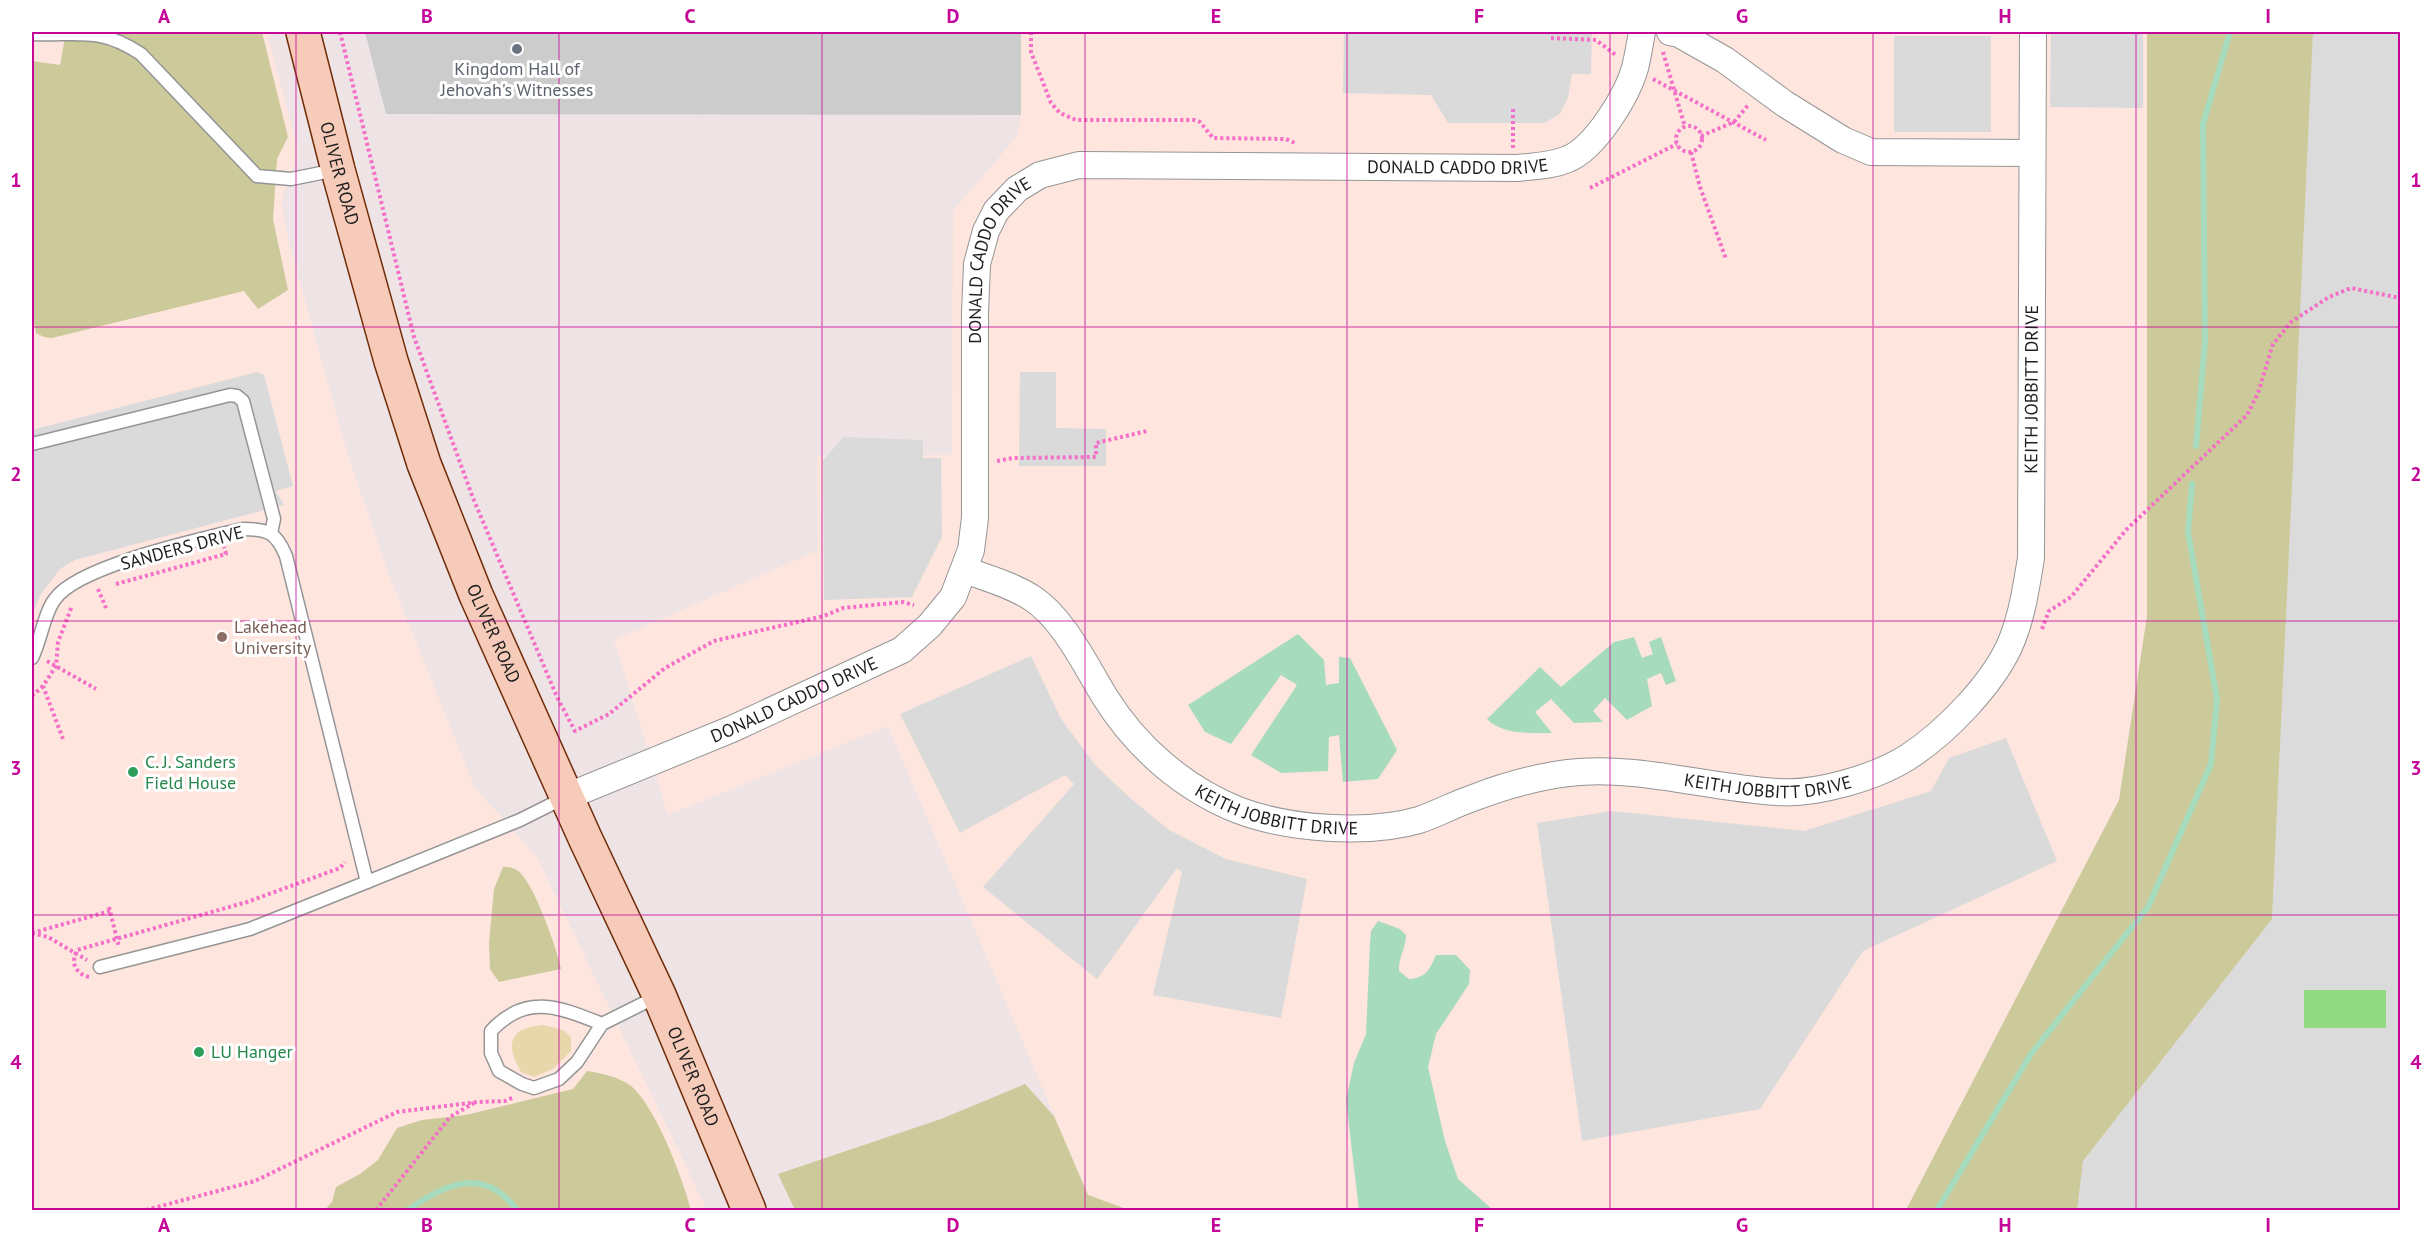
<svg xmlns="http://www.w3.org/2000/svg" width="2432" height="1242" font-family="'PT Sans',sans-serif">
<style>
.residential{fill:#dcdbdb}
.education{fill:#fee5de}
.religious{fill:#ccc}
.grass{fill:#e7d7ab}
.forest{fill:#ccc99a}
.pitch{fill:#92db84}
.parking{fill:#dadada}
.water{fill:#a6dbbe}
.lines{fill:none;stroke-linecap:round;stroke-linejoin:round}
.stream{stroke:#a6dbbe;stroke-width:6}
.lane-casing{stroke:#959595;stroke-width:15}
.street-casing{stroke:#959595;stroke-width:28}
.secondary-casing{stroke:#712c08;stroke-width:36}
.path{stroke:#f56ec8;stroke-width:4;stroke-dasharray:3 3;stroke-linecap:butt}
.lane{stroke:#fff;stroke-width:12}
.street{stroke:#fff;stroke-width:26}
.secondary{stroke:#f7cbb9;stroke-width:33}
.grid{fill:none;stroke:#c50799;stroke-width:1.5;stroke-opacity:0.55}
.worship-dot{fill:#6b7280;stroke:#fff;stroke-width:2}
.education-dot{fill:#8d6e63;stroke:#fff;stroke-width:2}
.leisure-dot{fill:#2e9e5b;stroke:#fff;stroke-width:2}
.labels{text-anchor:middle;stroke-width:6;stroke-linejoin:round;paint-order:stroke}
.worship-label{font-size:18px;fill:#5b616d;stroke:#fff}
.street-label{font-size:18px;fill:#1e1e1e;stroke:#fff}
.education-label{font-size:18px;fill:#785e54;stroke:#fff;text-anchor:start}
.leisure-label{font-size:18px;fill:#27864d;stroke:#fff;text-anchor:start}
.neatline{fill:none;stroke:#c50799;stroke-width:2}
.grid-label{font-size:20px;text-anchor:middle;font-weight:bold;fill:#c50799}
</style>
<rect width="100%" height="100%" fill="#eee4e5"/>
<!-- residential -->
<polygon class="residential" points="2313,32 2400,32 2400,1210 2077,1210 2083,1161 2272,919"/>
<!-- education -->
<g class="education">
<polygon points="32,32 267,32 296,143 297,156 283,194 282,206 288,239 347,452 389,575 475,788 537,857 707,1210 32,1210"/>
<polygon points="1021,32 2147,32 2147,616 2119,800 1906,1210 1129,1210 1088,1195 888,726 668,815 614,640 818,550 817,456 952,455 953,211 1017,136 1021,115"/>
</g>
<!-- religious -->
<polygon class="religious" points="365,32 1021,32 1021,115 386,114"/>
<!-- grass -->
<path class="grass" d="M543,1025L563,1030L571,1037V1051L553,1069L534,1077L521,1072C505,1043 509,1028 543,1025Z"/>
<!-- forest -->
<g class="forest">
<polygon points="66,32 262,32 288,137 277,159 273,219 288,290 258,309 244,291 52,338 44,337 36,333 32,312 32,61 60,65"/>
<polygon points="2147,32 2313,32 2272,919 2083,1161 2077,1210 1906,1210 2119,800 2147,616"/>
<path d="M503,867C508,867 512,867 517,870C534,882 556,947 561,969L499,982L490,969L489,943L494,889Z"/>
<path d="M587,1071C601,1073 619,1077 631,1086C656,1107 683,1179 691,1210H325L332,1202L336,1187L360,1174L378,1160L397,1128L422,1120L466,1115L573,1089Z"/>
<polygon points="1025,1084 1054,1116 1088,1195 1129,1210 795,1210 778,1174 941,1119"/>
</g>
<!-- pitch -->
<rect class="pitch" x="2304" y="990" width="82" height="38"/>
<!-- parking -->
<g class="parking">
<polygon points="1344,32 1592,32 1591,74 1572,74 1568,98 1560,114 1544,123 1448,123 1431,95 1343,93"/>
<polygon points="2088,32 2143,32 2143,108 2050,107 2051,34 2087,34"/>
<rect x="1894" y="36" width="97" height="96"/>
<polygon points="257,372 264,375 293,486 276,491 284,505 75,560 60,569 41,594 32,614 32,430"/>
<polygon points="1020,372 1056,372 1056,428 1106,429 1106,466 1019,466"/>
<polygon points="844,437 923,440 923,458 941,458 942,537 912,597 824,600 823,460"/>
<polygon points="1031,656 1061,719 1096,766 1129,797 1169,830 1226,859 1307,879 1281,1018 1153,995 1182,872 1177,868 1097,979 983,887 1074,784 1065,775 960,833 900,714"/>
<polygon points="2006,738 2057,861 1863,951 1760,1109 1582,1141 1537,823 1612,811 1804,831 1931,791 1949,758"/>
</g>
<!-- water -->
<g class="water">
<polygon points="1298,634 1324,660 1326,685 1339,683 1339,657 1350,658 1397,750 1378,779 1343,782 1339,735 1329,737 1328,771 1281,773 1251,755 1297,685 1281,675 1231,744 1205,732 1188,705"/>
<path d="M1634,637L1642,658L1653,654L1649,642L1661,637L1676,681L1666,685L1661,673L1647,679L1652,706L1627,720L1605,698L1593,711L1603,722L1574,723L1551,699L1535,712L1552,733C1530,733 1503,735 1487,719L1540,667L1561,687L1614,642Z"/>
<path d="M1378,921L1400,929L1406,935C1406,948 1398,958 1399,971L1409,979C1426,978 1430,969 1436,955H1456L1470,970L1469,984L1436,1034L1428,1067L1445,1141L1458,1179L1493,1210H1359L1346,1100L1354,1063L1366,1034L1370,943L1371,931Z"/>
</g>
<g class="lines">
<!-- stream -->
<g class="stream">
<polyline points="2196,446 2205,342 2203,124 2230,32"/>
<path d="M408,1210C446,1183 484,1166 517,1210"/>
<polyline points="1937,1210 2031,1054 2148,907 2211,764 2217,699 2188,532 2192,484"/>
</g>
<!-- lane casing -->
<g class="lane-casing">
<g id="lane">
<path d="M32,34C78,36 99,26 141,54L257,176L291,179L336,170"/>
<polyline points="32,444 230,395 237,396 243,401 274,519 271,533"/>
<path d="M32,658C41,640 44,613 55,599C78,566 201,539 243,529C268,529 276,532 286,556L367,882L520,820L566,797"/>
<polyline points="100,967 250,929 367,882"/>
<path d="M602,1024L577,1062L559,1079L534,1088L522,1084L499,1071L491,1053V1031C526,993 559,1007 602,1024L658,996"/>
</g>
</g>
<!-- street casing -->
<g class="street-casing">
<g id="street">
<polyline points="1670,32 1679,34 1725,60 1785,104 1843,140 1871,152 2032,153"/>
<path id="s1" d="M965,570C987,578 1012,585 1032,598C1063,618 1086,666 1105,697C1136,747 1183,788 1238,810C1287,829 1368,835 1419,820C1437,814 1455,804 1473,798C1504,786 1536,777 1568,773C1639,765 1707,788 1777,792C1815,795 1875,778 1908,757C1945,733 1990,687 2009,647C2022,618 2026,588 2031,558L2033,32"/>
<path id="s2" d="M566,797L732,729L902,650L930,625L953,597L971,550L975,518V313L977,264L986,231L996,211L1017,189L1040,175L1079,165L1518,168C1535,166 1552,166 1568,159C1595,148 1627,96 1635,68C1638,56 1640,43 1642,32"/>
</g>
</g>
<!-- secondary casing -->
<g class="secondary-casing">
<g id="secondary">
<path id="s3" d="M303,32L338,170L391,361L424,464L476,595L585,838L659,995L749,1210"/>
</g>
</g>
<!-- path -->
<g class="path">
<polyline points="340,32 414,337 473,498 557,697 575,731 609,714 665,668 714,641 824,616 843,608 903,602 914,605"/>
<polyline points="1031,32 1031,52 1051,103 1060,113 1076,120 1195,120 1200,122 1213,138 1286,139 1295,143"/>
<polyline points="1551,38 1596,40 1617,56"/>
<polyline points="1663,52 1685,127"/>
<polyline points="1653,79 1766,140"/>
<circle cx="1689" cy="139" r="13"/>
<polyline points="1701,136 1734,122 1749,104"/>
<polyline points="1513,148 1513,107"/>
<polyline points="1691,152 1700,187 1726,259"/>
<polyline points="1590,188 1677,144"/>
<polyline points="997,461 1013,458 1096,457 1096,443 1147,431"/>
<polyline points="116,584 226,554 224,547"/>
<polyline points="98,589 106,608"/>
<polyline points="2042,629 2049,611 2071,597 2126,530 2247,415 2258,393 2273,344 2291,322 2329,297 2351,288 2400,298"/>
<polyline points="47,661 96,689"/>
<polyline points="32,696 43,686"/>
<polyline points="63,739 43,686 56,666 58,642 72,606"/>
<polyline points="109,907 119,947"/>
<polyline points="32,933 110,911"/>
<polyline points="32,933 48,937 87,960"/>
<path d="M89,977C74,973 71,962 77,950L247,902L340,868L345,862"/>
<polyline points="146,1210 255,1181 397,1112 477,1102 505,1101 514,1097"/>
<polyline points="376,1210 450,1117 474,1103"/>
</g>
<!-- lane -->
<use href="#lane" class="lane"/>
<!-- street -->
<use href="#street" class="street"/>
<!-- secondary -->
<use href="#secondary" class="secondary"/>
</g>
<!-- grid -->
<path class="grid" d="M296,32V1210M559,32V1210M822,32V1210M1085,32V1210M1347,32V1210M1610,32V1210M1873,32V1210M2136,32V1210M32,327H2400M32,621H2400M32,915H2400"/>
<!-- markers -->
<circle class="worship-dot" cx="517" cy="49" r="6"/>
<circle class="education-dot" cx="222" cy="637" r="6"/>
<g class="leisure-dot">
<circle cx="133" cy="772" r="6"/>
<circle cx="199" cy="1052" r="6"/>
</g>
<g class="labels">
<!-- worship labels -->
<g class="worship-label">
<text x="517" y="75">Kingdom Hall of<tspan x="517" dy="21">Jehovah's Witnesses</tspan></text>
</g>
<!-- street labels -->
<g class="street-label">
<text dy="6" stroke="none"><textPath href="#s2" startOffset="1310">DONALD CADDO DRIVE</textPath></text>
<text dy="6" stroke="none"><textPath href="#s3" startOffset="146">OLIVER ROAD</textPath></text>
<text dy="6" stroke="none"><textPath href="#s2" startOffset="788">DONALD CADDO DRIVE</textPath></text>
<text dy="6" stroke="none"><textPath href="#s1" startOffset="1474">KEITH JOBBITT DRIVE</textPath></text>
<text transform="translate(182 548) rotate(-15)" y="6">SANDERS DRIVE</text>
<text dy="6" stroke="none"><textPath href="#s3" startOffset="632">OLIVER ROAD</textPath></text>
<text dy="6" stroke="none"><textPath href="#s2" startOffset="248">DONALD CADDO DRIVE</textPath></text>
<text dy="6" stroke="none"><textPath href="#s1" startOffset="916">KEITH JOBBITT DRIVE</textPath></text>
<text dy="6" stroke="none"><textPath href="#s1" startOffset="412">KEITH JOBBITT DRIVE</textPath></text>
<text dy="6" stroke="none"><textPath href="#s3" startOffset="1118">OLIVER ROAD</textPath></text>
</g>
<!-- education labels -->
<g class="education-label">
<text x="234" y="633">Lakehead<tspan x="234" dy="21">University</tspan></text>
</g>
<!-- leisure labels -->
<g class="leisure-label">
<text x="145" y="768">C. J. Sanders<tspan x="145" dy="21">Field House</tspan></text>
<text x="211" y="1058">LU Hanger</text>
</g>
</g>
<!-- border -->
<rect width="2432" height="1242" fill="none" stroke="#ffffff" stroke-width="66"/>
<rect x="33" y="33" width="2366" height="1176" class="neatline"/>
<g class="grid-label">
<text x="164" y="23">A</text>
<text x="427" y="23">B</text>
<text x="690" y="23">C</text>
<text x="953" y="23">D</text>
<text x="1216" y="23">E</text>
<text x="1479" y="23">F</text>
<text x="1742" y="23">G</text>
<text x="2005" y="23">H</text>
<text x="2268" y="23">I</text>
<text x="16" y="187">1</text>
<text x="2416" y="187">1</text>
<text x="16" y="481">2</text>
<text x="2416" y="481">2</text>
<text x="16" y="775">3</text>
<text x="2416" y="775">3</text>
<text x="16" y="1069">4</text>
<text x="2416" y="1069">4</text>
<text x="164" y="1232">A</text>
<text x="427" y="1232">B</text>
<text x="690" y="1232">C</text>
<text x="953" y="1232">D</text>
<text x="1216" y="1232">E</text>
<text x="1479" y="1232">F</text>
<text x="1742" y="1232">G</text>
<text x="2005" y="1232">H</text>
<text x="2268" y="1232">I</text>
</g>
</svg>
